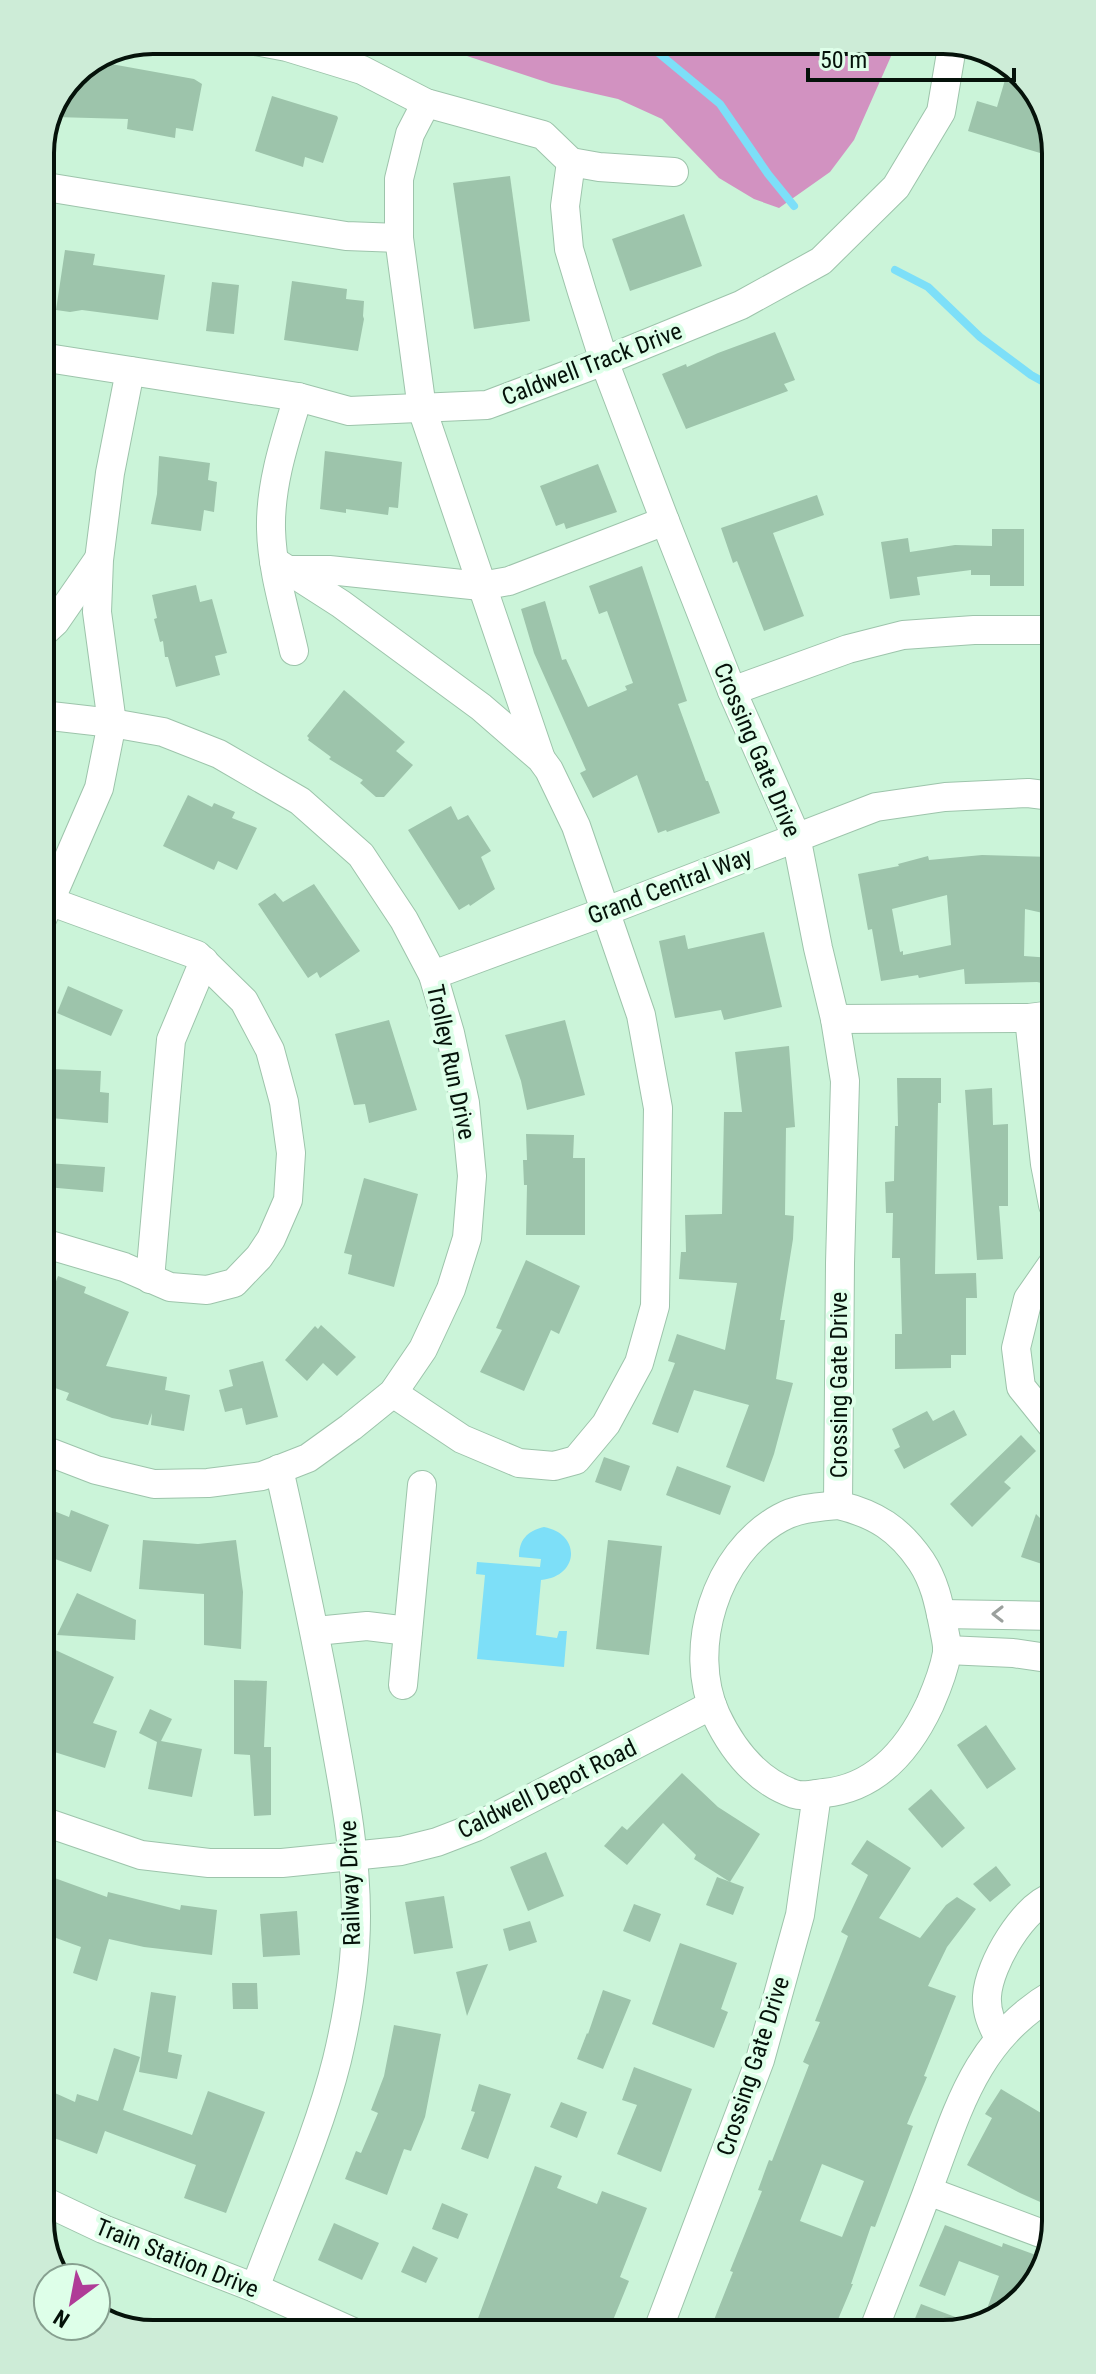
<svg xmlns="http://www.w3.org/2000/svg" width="1096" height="2374" font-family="'Roboto Condensed',sans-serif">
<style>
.forest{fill:#d292c1}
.water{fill:#7ddff8}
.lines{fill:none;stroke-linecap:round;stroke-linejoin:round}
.stream{stroke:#7ddff8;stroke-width:8}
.building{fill:#9dc4ab;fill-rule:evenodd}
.minor-casing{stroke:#9dc4ab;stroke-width:30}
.minor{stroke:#fff;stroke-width:28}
.oneway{stroke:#9ba09d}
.labels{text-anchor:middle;stroke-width:8;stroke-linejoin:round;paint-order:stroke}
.street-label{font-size:24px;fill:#05120a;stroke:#deffe9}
.rim{fill:none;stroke:#05120a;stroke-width:4}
</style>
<rect width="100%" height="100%" fill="#cbf4d9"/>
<!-- forest -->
<polygon class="forest" points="405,40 833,40 892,54 854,140 830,172 779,208 754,199 719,178 662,119 618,99 552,84 446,49"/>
<!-- water -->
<path class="water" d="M544,1527C582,1534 579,1577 541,1580L536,1635L557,1638L559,1631H567L564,1667L477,1659L485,1575L476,1574L477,1562L540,1567L541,1559L519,1557C519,1540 527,1531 544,1527Z"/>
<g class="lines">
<!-- stream -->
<g class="stream">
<polyline points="639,40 650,46 720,104 768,174 794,206"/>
<polyline points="895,270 928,287 980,337 1031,375 1051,386"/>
</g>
</g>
<!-- building -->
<g class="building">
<polygon points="100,62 194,79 202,84 193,131 176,128 175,138 127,129 128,119 54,117 73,73"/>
<polygon points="1010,63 1050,116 1050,156 968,131 977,101 997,107"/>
<polygon points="272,96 337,116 338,118 323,163 305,157 303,167 255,151"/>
<polygon points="510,176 530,321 474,329 453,183"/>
<polygon points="684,214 702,266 630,291 612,239"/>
<polygon points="65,250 95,254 93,265 165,275 158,320 82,310 70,312 56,310"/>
<polygon points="292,281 347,289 346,299 364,301 363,316 364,319 358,351 284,340"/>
<polygon points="212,282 239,285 234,334 206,331"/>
<polygon points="775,332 795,380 784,384 788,391 686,429 662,374 686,364 687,367 718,353"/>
<polygon points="325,451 402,462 398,508 389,507 388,515 346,509 346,513 320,509"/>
<polygon points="159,456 210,463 208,480 217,482 214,512 204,510 201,531 151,524 157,494"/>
<polygon points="598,464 617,512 566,529 564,523 556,526 540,486"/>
<polygon points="817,495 824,515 773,533 804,616 764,631 737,561 733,563 721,528"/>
<polygon points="992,529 1024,529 1024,586 990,586 990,575 971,575 971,570 917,577 920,595 890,599 881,542 908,538 910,552 955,545 992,546"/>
<polygon points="642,566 687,701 678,704 706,781 708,781 720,813 667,832 666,830 658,833 637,775 593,798 580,773 586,770 534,653 521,609 545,601 562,660 566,659 588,707 627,690 625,686 633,683 607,611 599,614 589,586"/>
<polygon points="196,585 200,602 212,599 227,653 215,656 220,675 176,687 168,657 165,657 163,641 160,642 154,619 157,618 152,595"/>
<polygon points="344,690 405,742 396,751 413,765 384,797 376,797 360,783 363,780 329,759 331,757 308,740 309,738 307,736"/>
<polygon points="188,795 212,807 214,803 235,812 232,818 257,828 237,870 218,861 214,870 163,846"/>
<polygon points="451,806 458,820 468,815 491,851 481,857 495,889 470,906 469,904 459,910 408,830"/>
<path d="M982,855L1052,857V915L1025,909L1024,956L1052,958V985L1037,982L965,984L964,969L919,978L918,975L881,981L872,929L868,930L858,874L899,866L898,864L928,856L929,860ZM947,895L951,945L903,955V951L900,952L892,909Z"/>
<polygon points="314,884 360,951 320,978 317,972 308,978 258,904 275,893 283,902"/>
<polygon points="764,932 782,1007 724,1020 721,1010 675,1018 659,941 685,935 688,949"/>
<polygon points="68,986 123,1010 111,1036 57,1013"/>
<polygon points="389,1020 417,1110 369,1123 365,1104 354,1105 335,1034"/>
<polygon points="565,1020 585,1095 527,1110 521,1081 505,1035"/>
<polygon points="789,1046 795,1127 786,1128 785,1215 794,1216 793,1239 780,1320 785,1320 776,1379 793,1383 774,1454 764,1482 726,1467 749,1405 694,1390 678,1433 652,1424 675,1363 668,1361 677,1334 725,1350 737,1283 679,1279 681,1252 686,1252 685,1215 722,1214 724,1112 742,1112 735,1052"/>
<polygon points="52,1069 101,1071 100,1092 109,1093 108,1123 50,1118"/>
<polygon points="897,1078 941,1078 941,1103 938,1103 935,1274 976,1273 977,1298 966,1298 966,1355 951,1355 951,1368 895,1369 895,1334 902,1334 900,1258 892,1258 893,1213 886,1213 885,1182 894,1181 895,1126 898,1126"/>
<polygon points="992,1088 993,1125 1008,1124 1008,1206 999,1206 1003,1259 977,1260 965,1090"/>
<polygon points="526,1134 574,1135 573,1158 585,1158 585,1235 526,1235 527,1185 524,1185 523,1160 527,1160"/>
<polygon points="47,1163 105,1167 103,1192 46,1187"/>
<polygon points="364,1178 418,1194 394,1287 348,1274 352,1255 344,1253"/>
<polygon points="526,1260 580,1286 559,1334 551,1330 524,1391 480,1372 502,1330 496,1328"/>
<polygon points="58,1276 86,1287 84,1293 129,1312 106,1366 167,1377 165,1390 190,1395 184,1431 151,1425 152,1413 148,1425 112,1418 66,1400 69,1393 44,1384 44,1313"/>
<polygon points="321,1325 356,1357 337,1376 323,1363 307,1381 285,1360 315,1326 318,1329"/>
<polygon points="263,1361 278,1417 246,1425 242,1408 225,1412 219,1390 233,1386 229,1370"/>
<polygon points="954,1410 967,1435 904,1469 894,1450 900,1447 892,1429 927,1411 933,1421"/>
<polygon points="1021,1435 1036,1451 1004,1482 1011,1488 972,1527 950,1504"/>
<polygon points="604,1457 630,1466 621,1491 595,1482"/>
<polygon points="677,1466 731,1486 720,1515 666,1495"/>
<polygon points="44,1507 69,1517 71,1510 109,1525 91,1572 44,1555"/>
<polygon points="1036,1514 1054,1532 1054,1568 1021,1557"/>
<polygon points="143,1540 198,1544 236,1540 243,1592 241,1649 204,1645 204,1594 139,1589"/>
<polygon points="608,1540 662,1546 649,1655 596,1649"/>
<polygon points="77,1593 136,1620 135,1640 57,1635"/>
<polygon points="51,1648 114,1677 93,1723 117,1731 105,1768 45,1749 44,1664"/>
<polygon points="234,1680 267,1681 264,1747 271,1747 271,1815 254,1816 250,1755 234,1754"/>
<polygon points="150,1709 172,1719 161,1741 202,1749 192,1797 148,1789 157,1742 139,1733"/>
<polygon points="986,1725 1016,1769 987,1789 957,1745"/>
<polygon points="682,1773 718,1807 760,1834 730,1882 694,1859 696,1855 663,1823 627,1865 604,1846 622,1826 627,1830"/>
<polygon points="931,1789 965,1828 942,1848 908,1809"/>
<path d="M867,1840L911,1868L879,1918L920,1938L946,1905L957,1897L976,1909L947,1947L928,1986L956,1996L924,2076L927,2077L907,2124L913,2126L875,2227L871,2226L851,2284H853L834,2329L710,2330L733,2272L730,2271L762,2191L758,2190L769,2160L772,2161L809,2065L803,2062L820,2022L815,2021L848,1936L841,1932L868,1875L851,1864ZM822,2164L864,2181L842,2237L800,2221Z"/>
<polygon points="546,1852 564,1896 528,1911 510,1867"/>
<polygon points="996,1866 1011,1885 990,1902 973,1884"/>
<polygon points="49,1876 107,1897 108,1892 180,1910 181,1905 217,1910 212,1955 144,1947 109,1939 97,1981 73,1973 81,1947 45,1934 45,1887"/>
<polygon points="717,1877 744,1887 733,1915 706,1905"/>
<polygon points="444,1896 453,1948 414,1954 405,1902"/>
<polygon points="634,1904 661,1914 650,1942 623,1931"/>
<polygon points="297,1911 300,1955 263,1957 260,1914"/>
<polygon points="530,1921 537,1942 509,1951 503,1929"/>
<polygon points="680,1943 737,1963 721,2009 728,2012 714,2048 652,2024"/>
<polygon points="488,1964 467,2016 456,1972"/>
<polygon points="232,1983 257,1983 258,2009 233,2009"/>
<polygon points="603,1990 631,2000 603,2069 577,2059 587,2033 588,2034"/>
<polygon points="151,1992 176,1996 168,2052 182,2055 177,2079 139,2072"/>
<polygon points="394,2025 441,2034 425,2117 411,2151 404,2149 387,2195 345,2179 356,2151 361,2153 378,2113 371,2110 384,2076"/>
<polygon points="114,2048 140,2057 123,2110 192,2135 208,2091 265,2112 226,2213 184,2198 196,2165 105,2131 97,2154 46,2135 46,2089 75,2102 77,2094 98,2101"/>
<polygon points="634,2067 692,2089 661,2172 617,2154 637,2105 622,2100"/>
<polygon points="479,2084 511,2094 488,2159 461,2149 475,2112 471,2111"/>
<polygon points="1001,2089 1056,2122 1056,2209 1020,2193 967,2165 992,2118 985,2114"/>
<polygon points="561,2102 587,2112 577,2138 550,2127"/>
<polygon points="535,2166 562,2176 557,2188 597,2204 602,2191 647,2208 620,2277 629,2281 609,2330 503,2331 477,2321"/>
<polygon points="442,2203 468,2214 458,2239 432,2229"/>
<polygon points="334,2223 379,2243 362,2280 318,2260"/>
<polygon points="945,2225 1002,2247 1003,2243 1044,2258 1033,2290 980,2328 999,2276 959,2261 945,2296 919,2286"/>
<polygon points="413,2246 438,2258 426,2283 401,2272"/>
<polygon points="921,2304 979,2326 979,2328 911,2328"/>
</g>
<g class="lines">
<!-- minor casing -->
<g class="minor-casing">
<g id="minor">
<polyline points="250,40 287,47 362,70 426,103 543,135 571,162"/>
<polyline points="426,103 410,134 399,179 399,238 422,409 540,756"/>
<polyline points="571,162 565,206 569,249 582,292 604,361 665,521 732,691 796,836 818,948 835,1019 845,1081 840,1263 838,1505"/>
<polyline points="571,162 599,167 674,172"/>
<polyline points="40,186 346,236 399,238"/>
<polyline points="41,357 298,397 349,411 487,405 604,361 741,305 821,261 896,187 941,112 953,41"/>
<polyline points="274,561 341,604 481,707 541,759 549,770 576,826 641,1015 658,1108 655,1306 639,1363 606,1424 576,1460 554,1466 519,1463 462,1439 393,1393"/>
<polyline points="292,570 329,570 481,586 509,581 665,521"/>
<polyline points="42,634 55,622 98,560"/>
<path d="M294,651C285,611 272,570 271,529C270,484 285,440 298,397"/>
<polyline points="732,691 848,649 903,635 974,630 1051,630"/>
<polyline points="42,715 112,723 163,732 219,754 300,801 361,855 404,920 433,975 450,1033 465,1103 472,1176 467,1238 451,1289 423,1349 393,1393 351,1427 308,1458 262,1476 208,1483 154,1484 96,1470 44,1450"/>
<polyline points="43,917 99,788 112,723 97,612 99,560 110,473 130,371"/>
<polyline points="433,975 604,912 876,807 945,797 1028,793 1052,796"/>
<polyline points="1029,1018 1045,1164 1053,1205"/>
<polyline points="835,1019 1029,1018 1052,1015"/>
<polyline points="43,1243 124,1267 170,1287 207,1290 234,1283 259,1257 271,1239 288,1200 291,1153 284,1102 270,1050 244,1001 197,955 49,901"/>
<polyline points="1053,1263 1028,1299 1016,1348 1021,1387 1054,1428"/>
<polyline points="150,1279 171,1040 204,961"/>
<path d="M838,1505C876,1514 899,1529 921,1561C935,1582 939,1604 944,1629C945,1636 948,1645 947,1653C944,1670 937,1688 930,1704C909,1749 876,1788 824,1793C815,1794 803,1797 794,1794C757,1781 732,1749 716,1715C686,1649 716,1553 780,1518C798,1508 818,1507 838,1505Z"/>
<polyline points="941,1614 1054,1616"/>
<polyline points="316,1631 367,1626 408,1631"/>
<polyline points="947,1650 1013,1653 1054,1659"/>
<polyline points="403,1685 422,1485"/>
<polyline points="45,1822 141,1855 209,1863 282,1863 401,1851 437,1842 476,1827 712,1705"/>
<path d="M999,2038C992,2025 986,2012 987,1996C989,1964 1024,1905 1055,1896"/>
<polyline points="928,2191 1051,2237"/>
<polyline points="46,2202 103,2229 255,2288 353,2332"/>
<path d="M255,2288C282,2215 318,2136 337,2060C348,2014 356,1963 356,1916C356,1855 345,1796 334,1736C318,1646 299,1558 279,1469"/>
<path d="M874,2329C892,2282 911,2236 928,2190C958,2110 975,2039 1055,1993"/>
<polyline points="658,2330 760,2060 800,1915 817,1794"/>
</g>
</g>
<!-- minor -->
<use href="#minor" class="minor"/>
</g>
<!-- one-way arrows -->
<defs><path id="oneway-chevron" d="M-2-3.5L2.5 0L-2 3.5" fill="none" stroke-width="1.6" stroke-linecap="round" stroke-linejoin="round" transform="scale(2)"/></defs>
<use class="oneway" href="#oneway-chevron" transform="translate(998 1614) rotate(-180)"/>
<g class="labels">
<!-- street labels -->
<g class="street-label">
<text transform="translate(592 364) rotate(-21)" y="8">Caldwell Track Drive</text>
<text transform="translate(757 750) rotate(67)" y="8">Crossing Gate Drive</text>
<text transform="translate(670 886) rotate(-21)" y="8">Grand Central Way</text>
<text transform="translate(451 1062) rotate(78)" y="8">Trolley Run Drive</text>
<text transform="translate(839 1385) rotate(-90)" y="8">Crossing Gate Drive</text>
<text transform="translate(547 1789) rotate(-26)" y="8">Caldwell Depot Road</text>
<text transform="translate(350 1883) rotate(-92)" y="8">Railway Drive</text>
<text transform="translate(753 2066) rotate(-72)" y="8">Crossing Gate Drive</text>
<text transform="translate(177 2258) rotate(22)" y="8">Train Station Drive</text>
</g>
</g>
<!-- crop -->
<path d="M0 0H1096V2374H0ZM153 54H943A99 99 0 0 1 1042 153V2221A99 99 0 0 1 943 2320H153A99 99 0 0 1 54 2221V153A99 99 0 0 1 153 54Z" fill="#cdecd7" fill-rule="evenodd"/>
<path class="rim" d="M153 54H943A99 99 0 0 1 1042 153V2221A99 99 0 0 1 943 2320H153A99 99 0 0 1 54 2221V153A99 99 0 0 1 153 54Z"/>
<!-- north arrow -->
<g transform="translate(72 2302) rotate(212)"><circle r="38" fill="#deffe9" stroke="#87a090" stroke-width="2"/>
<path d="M0-6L14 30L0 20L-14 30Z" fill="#af3c97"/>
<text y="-12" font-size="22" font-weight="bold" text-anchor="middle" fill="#05120a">N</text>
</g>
<!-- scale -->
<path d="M808 68v12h206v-12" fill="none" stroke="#05120a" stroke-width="4"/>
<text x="820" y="68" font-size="24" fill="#05120a" stroke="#deffe9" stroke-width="6" paint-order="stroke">50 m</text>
</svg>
